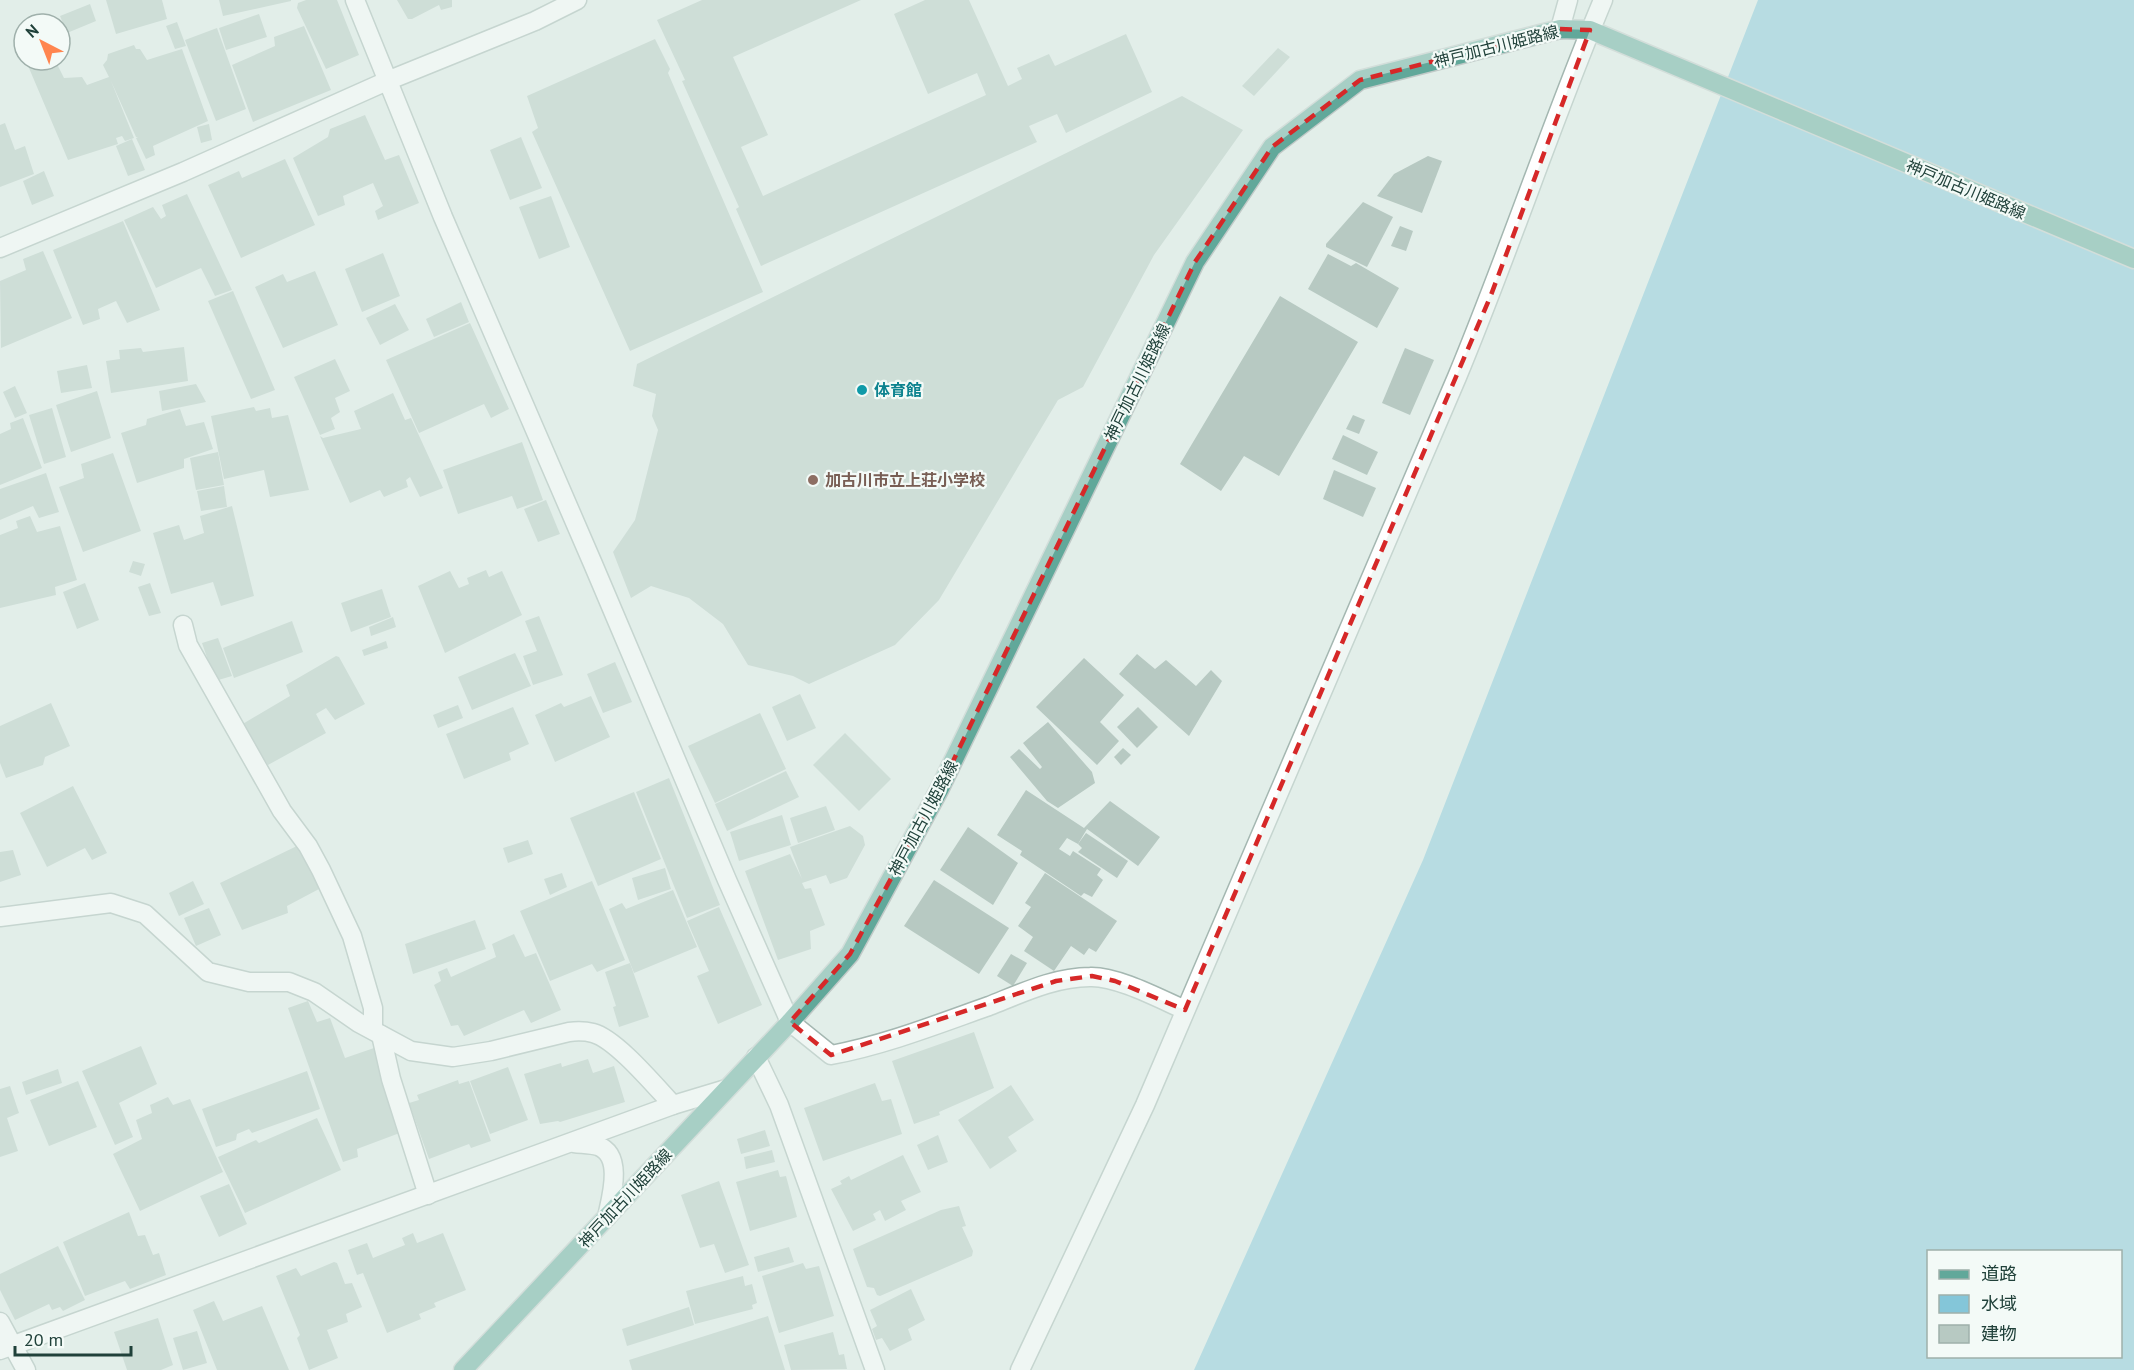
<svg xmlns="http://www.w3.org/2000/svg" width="2134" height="1370" font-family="'PT Sans','Noto Sans JP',sans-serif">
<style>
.water{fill:#84c6d9;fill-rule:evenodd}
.building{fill:#b7c9c2}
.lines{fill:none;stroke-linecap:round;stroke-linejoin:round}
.lane-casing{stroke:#a4b7b1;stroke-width:21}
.street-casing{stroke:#a4b7b1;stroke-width:21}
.primary-casing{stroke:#c1cac8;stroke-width:21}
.lane{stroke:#fff;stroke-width:18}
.street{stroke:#fff;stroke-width:18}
.primary{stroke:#61a89a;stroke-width:18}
.marked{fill:none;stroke:#d62828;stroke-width:4.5;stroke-dasharray:12 8;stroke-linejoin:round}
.culture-dot{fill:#0f9aa8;stroke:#f3faf7;stroke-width:2}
.education-dot{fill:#8d6e63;stroke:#f3faf7;stroke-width:2}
.labels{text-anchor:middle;stroke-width:4.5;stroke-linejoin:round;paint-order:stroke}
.street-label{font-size:16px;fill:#20413a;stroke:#f3faf7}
.culture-label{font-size:16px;font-weight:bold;fill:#0d838f;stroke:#f3faf7;text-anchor:start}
.education-label{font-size:16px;font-weight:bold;fill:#785e54;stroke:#f3faf7;text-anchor:start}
</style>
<rect width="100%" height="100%" fill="#e2eee9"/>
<!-- water -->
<path class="water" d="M1758,0H2134V1370H1194L1423,860ZM1928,1252H2120V1356H1928Z"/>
<!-- building -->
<g class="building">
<polygon points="106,0 162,0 167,19 116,34"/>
<polygon points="219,0 291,0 291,1 223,16"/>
<polygon points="306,0 337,0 359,55 326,69 297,8 298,3"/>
<polygon points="397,0 452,0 452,7 441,10 439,5 412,19 408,19"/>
<polygon points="702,0 861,0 733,57 768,135 741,147 763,196 986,95 977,73 928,94 894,14 925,0 969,0 1008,86 1022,79 1017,68 1049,54 1055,66 1126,34 1152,92 1066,133 1057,114 1029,126 1037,142 761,266 736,209 739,207 682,81 685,80 657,20"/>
<polygon points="90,4 96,21 67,33 60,16"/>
<polygon points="259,14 267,37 226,50 219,28"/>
<polygon points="177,22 186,46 175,49 166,26"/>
<polygon points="304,26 331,90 253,122 232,65 275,46 274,37"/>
<polygon points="217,28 246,109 216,121 185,40"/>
<polygon points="655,39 670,69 668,73 763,292 630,351 532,132 538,128 527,96"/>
<polygon points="134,45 136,49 140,49 147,60 182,49 208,121 153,146 155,155 146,159 136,138 138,137 136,137 111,81 134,138 125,141 122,136 116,138 118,144 68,160 26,61 55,60 64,78 82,77 87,85 109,77 103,65 107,60 108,54"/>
<polygon points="1278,48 1290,57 1254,96 1242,86"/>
<polygon points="1182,96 1243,130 1154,255 1083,387 1058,400 939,600 895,645 809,684 793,676 748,665 723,624 689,598 651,586 631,598 613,552 635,520 658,430 652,416 656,394 633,386 637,364"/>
<polygon points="365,115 385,160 399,155 419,203 378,220 375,211 383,206 373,183 343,196 345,205 318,216 293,158 328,137 330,129"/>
<polygon points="5,123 15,150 25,146 34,174 0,187 0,125"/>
<polygon points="209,124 212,140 201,143 197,127"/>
<polygon points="521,137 542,188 510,200 490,150"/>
<polygon points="132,139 145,170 128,176 116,146"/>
<polygon points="1428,156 1442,161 1422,213 1377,196 1394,174"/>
<polygon points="285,159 315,225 241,258 208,185 239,171 242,178"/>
<polygon points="44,171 54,196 32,205 23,181"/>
<polygon points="187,194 232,290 215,296 201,268 156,288 124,220 153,207 161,219 166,216 162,205"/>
<polygon points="551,196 570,247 539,259 519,207"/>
<polygon points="1363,202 1393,217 1367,267 1326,247 1326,244"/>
<polygon points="123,221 160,310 127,323 116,301 98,309 100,319 83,325 53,250"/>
<polygon points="1400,226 1413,231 1406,251 1391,246"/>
<polygon points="43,251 72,318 1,348 0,281 26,270 23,259"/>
<polygon points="383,253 400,296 362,312 345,269"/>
<polygon points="1328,254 1351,266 1356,263 1399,288 1377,328 1308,289"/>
<polygon points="315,271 338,325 283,348 255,287 283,274 287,282"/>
<polygon points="233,291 275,390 251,399 208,301"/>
<polygon points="1280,296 1358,342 1279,476 1244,456 1221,491 1180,464"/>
<polygon points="461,302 469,322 434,337 426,319"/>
<polygon points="395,304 409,330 380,345 366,318"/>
<polygon points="470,323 509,409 491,418 484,404 419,433 386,360"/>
<polygon points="184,347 188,381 111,393 106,361 120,359 119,350 141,348 143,352"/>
<polygon points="1405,348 1434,360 1410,415 1382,403"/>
<polygon points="335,359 350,391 335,398 340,412 331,418 335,429 320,435 294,377"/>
<polygon points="87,365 92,388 61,393 57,371"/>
<polygon points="196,384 206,402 162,411 159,391"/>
<polygon points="15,386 27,413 15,418 3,392"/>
<polygon points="97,391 111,438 71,452 56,405"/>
<polygon points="393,393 405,420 411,418 443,488 420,497 410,477 406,480 408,487 384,497 380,490 350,503 320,436 323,438 361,429 354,411"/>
<polygon points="254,407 256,411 270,408 272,418 288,415 309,490 270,497 264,470 224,479 211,416"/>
<polygon points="52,408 66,457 44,464 29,415"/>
<polygon points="180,409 186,426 204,422 213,449 184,459 184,468 137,483 121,433 146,425 147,419"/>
<polygon points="1353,415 1365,420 1359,434 1346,429"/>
<polygon points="23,418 42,468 0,485 0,434 11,429 10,423"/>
<polygon points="1343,435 1378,452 1367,475 1332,459"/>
<polygon points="522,442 543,500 517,509 512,496 458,514 443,470"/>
<polygon points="218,452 224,485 196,490 190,458"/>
<polygon points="113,453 141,531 83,552 59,487 84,478 81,464"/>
<polygon points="1334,470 1376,488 1363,517 1323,499"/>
<polygon points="46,473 59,512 39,518 33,506 0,520 0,489"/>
<polygon points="224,486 227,507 201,511 197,491"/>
<polygon points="546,500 560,534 538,542 524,509"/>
<polygon points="232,506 254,596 221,606 213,582 171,594 153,533 179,525 184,540 204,533 200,516"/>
<polygon points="30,516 37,532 60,526 77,580 55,587 56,595 0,608 0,535 18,528 16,521"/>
<polygon points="133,561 145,564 141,576 129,572"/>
<polygon points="486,570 489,577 502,571 522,615 445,653 418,586 450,571 459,588 469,584 467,578"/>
<polygon points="85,583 99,620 77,629 63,592"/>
<polygon points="150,583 161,613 149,616 138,587"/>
<polygon points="382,589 391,617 351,632 341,603"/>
<polygon points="539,616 563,675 533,685 523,656 537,651 525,621"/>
<polygon points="393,617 396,627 371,636 369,627"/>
<polygon points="292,621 303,652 234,678 223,648"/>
<polygon points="218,638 232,676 215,681 202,643"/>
<polygon points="386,641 388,648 364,656 362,650"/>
<polygon points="515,653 531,686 472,710 458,677"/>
<polygon points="1137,654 1155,669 1166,660 1196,686 1211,670 1222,681 1189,736 1119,674"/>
<polygon points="336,656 339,657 365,704 335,720 326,708 316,714 326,733 268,765 241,725 290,696 286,685"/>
<polygon points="1084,658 1124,695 1100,722 1119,741 1097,765 1036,707"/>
<polygon points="615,662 632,702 603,713 587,674"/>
<polygon points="800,694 816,728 787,741 772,707"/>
<polygon points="591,696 610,737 555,762 535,715 561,703 564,707"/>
<polygon points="51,703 70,746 45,757 43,765 6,778 0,763 0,726"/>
<polygon points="458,705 463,718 438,728 433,715"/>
<polygon points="513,707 529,744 509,753 511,760 464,779 446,734"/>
<polygon points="1138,707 1158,727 1137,748 1117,727"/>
<polygon points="760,713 786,769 715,803 688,746"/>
<polygon points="1048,722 1092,772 1095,783 1058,808 1047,801 1010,757 1019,749 1040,769 1042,767 1023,743"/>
<polygon points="845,733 891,779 859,811 813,765"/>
<polygon points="1123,748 1131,755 1121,765 1114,757"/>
<polygon points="786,771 799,797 727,831 715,804"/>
<polygon points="669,778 720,905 687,918 636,792"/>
<polygon points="73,786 107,853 92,860 85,848 47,867 20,813"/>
<polygon points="1026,790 1084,828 1110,801 1160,837 1138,866 1087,829 1078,844 1067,838 1059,849 1070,856 1073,851 1101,869 1097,875 1103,880 1092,897 1084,893 1081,896 1020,855 1022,851 997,835"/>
<polygon points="634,792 661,859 598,886 570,818"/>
<polygon points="826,806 835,830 798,843 790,818"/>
<polygon points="782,815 791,845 739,861 730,832"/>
<polygon points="850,826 863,836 865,845 847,878 830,884 826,875 802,883 805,889 811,888 825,925 810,931 811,949 778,960 745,871 790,854 802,879 790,847"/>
<polygon points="968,827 1018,863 993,905 940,870"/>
<polygon points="1086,833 1128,861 1117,878 1078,852 1082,848 1078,844"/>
<polygon points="528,840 533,854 508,863 503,848"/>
<polygon points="299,845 319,889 287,906 288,913 242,930 220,883"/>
<polygon points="13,850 21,875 0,882 0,852"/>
<polygon points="665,868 671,889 638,900 632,878"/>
<polygon points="562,873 567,887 550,895 544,879"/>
<polygon points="1045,873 1117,921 1096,952 1089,948 1084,955 1071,946 1054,971 1024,951 1033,937 1018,926 1031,907 1025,903"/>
<polygon points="934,880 1009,928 979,974 904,926"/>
<polygon points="193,881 204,904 179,916 169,893"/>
<polygon points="592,881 625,960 597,972 592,964 550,981 520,911"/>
<polygon points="673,890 697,947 634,973 609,909 622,903 626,909"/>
<polygon points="719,907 762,1005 718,1024 697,976 709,971 687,921"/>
<polygon points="209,908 221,935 196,946 184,918"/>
<polygon points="475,920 486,949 413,974 405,944"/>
<polygon points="514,934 525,957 536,953 561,1010 531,1023 524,1010 464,1036 458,1025 451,1026 434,985 441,981 438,972 447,968 451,977 496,957 492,944"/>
<polygon points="1011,954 1027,963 1013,986 997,976"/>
<polygon points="630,963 649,1017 619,1027 613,1007 616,1006 605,972"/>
<polygon points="308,1001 317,1022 330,1018 345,1058 374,1048 405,1131 357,1149 358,1157 343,1162 288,1008"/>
<polygon points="974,1032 994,1088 939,1112 940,1115 914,1124 892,1061"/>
<polygon points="141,1046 157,1084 119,1103 133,1137 115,1145 82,1071"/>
<polygon points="588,1059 593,1073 614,1066 625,1102 560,1122 558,1121 540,1124 524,1074 561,1063 562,1067"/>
<polygon points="508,1067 528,1120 490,1134 470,1081"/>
<polygon points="58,1069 62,1083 26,1095 22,1082"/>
<polygon points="307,1071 320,1109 252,1133 249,1129 237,1134 236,1140 216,1147 202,1109"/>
<polygon points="458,1080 459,1084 469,1081 491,1141 471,1148 469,1144 429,1159 409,1103 419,1100 417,1095"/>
<polygon points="78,1081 97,1127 49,1146 30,1100"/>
<polygon points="875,1083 882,1101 891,1099 902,1134 823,1161 804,1108"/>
<polygon points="1011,1085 1034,1120 1008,1137 1017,1151 990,1169 958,1120"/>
<polygon points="10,1086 19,1113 7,1118 18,1151 0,1157 0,1089"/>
<polygon points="168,1097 173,1105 190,1099 223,1172 140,1211 113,1154 142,1139 136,1120 152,1113 150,1105"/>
<polygon points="317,1118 341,1170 245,1213 218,1157 256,1140 259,1143"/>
<polygon points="765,1130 770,1146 741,1154 737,1139"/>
<polygon points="938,1135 948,1162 928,1170 917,1145"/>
<polygon points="772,1150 775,1162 746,1169 744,1157"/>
<polygon points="903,1155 921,1192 901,1201 906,1210 885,1221 880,1210 873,1214 876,1220 853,1231 831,1189 842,1184 840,1181 849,1176 851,1180"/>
<polygon points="778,1170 780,1177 786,1176 797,1217 750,1231 736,1182"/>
<polygon points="719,1181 749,1265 725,1273 714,1244 700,1248 681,1195"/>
<polygon points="229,1184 247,1224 219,1237 200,1196"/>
<polygon points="959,1206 966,1226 962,1227 973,1251 972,1256 880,1296 877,1295 874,1288 867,1287 853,1249 941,1210"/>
<polygon points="129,1212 138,1236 145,1235 153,1255 159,1253 166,1275 130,1289 125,1281 85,1296 63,1242"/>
<polygon points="413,1233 417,1243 443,1233 466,1290 434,1303 436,1307 419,1314 421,1319 387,1333 363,1273 357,1275 348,1250 367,1243 373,1258 405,1245 402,1238"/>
<polygon points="58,1246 85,1300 63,1311 60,1307 52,1310 49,1304 15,1320 0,1290 0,1274"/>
<polygon points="789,1247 794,1262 758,1272 754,1257"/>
<polygon points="334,1262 337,1263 345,1284 352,1283 362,1307 346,1314 348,1322 327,1330 338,1358 309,1370 297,1338 300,1335 276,1276 296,1268 301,1276"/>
<polygon points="803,1263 806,1269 819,1266 834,1316 779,1333 762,1276"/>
<polygon points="743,1276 745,1286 752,1284 757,1303 752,1305 753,1309 695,1324 686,1291"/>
<polygon points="911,1289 925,1320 908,1329 912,1340 890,1351 882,1338 876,1340 872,1329 877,1326 870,1310"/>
<polygon points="214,1301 223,1321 262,1306 289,1370 217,1370 193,1310"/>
<polygon points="689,1307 694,1325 627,1346 622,1329"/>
<polygon points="768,1316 785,1370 632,1370 629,1360"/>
<polygon points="158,1318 173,1365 161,1370 127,1370 114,1332"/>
<polygon points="197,1331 207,1363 183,1370 173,1338"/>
<polygon points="833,1332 839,1355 844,1354 847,1369 791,1370 784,1345"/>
</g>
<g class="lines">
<!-- lane casing -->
<g class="lane-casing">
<g id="lane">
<polyline points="183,625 188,645 282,811 308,846 321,870 352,936 373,1008 373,1030"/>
<polyline points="381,1035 391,1079 428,1195"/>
</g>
</g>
<!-- street casing -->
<g class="street-casing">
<g id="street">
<path d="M355,0L443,217L593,564L727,880L790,1022L831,1055C885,1045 938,1024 989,1006C1022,993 1055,977 1090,977C1117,976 1160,999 1185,1010"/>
<polyline points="1560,29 1568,0"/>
<polyline points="0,248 183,172 387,81 535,21 577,0"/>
<path d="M0,917L111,903L145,914L208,972L249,982H289L314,992L359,1023L411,1051L453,1057L491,1051L569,1032C577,1031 585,1031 593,1033C616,1039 655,1086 673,1105"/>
<polyline points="756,1057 779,1105 875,1370"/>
<path d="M574,1143C582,1144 591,1144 598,1146C624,1155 611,1198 607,1217"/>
<polyline points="0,1322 26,1370"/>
<polyline points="0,1350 673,1105 726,1089"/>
<path d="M1020,1370L1145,1105L1457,377C1509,252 1551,124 1603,0"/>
</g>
</g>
<!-- primary casing -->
<g class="primary-casing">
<polyline id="primary" points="463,1370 790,1022 850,954 939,790 1195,262 1272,147 1360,80 1560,29 1590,30 2134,259"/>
</g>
<!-- lane -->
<use href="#lane" class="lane"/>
<!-- street -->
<use href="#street" class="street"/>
<!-- primary -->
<use href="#primary" class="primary"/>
</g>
<!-- marked area -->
<path d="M0 0H2134V1370H0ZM1560,29L1590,30L1491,295L1185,1010L1115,981L1092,976L1056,981L831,1055L790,1022L850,954L939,790L1195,262L1272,147L1360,80Z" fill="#e2eee9" fill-opacity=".55" fill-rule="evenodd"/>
<path class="marked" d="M1560,29L1590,30L1491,295L1185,1010L1115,981L1092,976L1056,981L831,1055L790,1022L850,954L939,790L1195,262L1272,147L1360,80Z"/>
<!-- markers -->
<circle class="culture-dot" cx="862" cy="390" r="6"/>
<circle class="education-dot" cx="813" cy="480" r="6"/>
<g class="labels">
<!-- street labels -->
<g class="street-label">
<text transform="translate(1496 46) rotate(-14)" y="6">神戸加古川姫路線</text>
<text transform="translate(1966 189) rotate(23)" y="6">神戸加古川姫路線</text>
<text transform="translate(1137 382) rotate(-64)" y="6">神戸加古川姫路線</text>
<text transform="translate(923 818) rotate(-62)" y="6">神戸加古川姫路線</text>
<text transform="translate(625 1198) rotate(-47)" y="6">神戸加古川姫路線</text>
</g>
<!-- culture labels -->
<g class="culture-label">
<text x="874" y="396">体育館</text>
</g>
<!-- education labels -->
<g class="education-label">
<text x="825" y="486">加古川市立上荘小学校</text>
</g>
</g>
<!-- legend -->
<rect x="1927" y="1250" width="195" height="108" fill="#f3faf7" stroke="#9fb0ab" stroke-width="1.5"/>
<rect x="1939" y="1270" width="30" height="9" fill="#61a89a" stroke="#9fb0ab" stroke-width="1.5"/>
<text x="1981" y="1280" font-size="18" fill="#20413a">道路</text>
<rect x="1939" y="1295" width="30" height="18" fill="#84c6d9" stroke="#9fb0ab" stroke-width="1.5"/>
<text x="1981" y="1310" font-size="18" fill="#20413a">水域</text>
<rect x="1939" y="1325" width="30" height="18" fill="#b7c9c2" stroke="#9fb0ab" stroke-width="1.5"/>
<text x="1981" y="1340" font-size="18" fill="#20413a">建物</text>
<!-- north arrow -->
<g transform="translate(42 42) rotate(318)"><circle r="28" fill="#f3faf7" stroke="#9fb0ab" stroke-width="1.5"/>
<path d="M0-4.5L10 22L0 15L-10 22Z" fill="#ff854f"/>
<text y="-9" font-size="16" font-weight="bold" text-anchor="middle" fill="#20413a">N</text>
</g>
<!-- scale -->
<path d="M15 1346v9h116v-9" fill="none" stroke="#20413a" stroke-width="3"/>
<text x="24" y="1346" font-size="18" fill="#20413a" stroke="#f3faf7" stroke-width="4.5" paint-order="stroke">20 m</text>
</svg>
